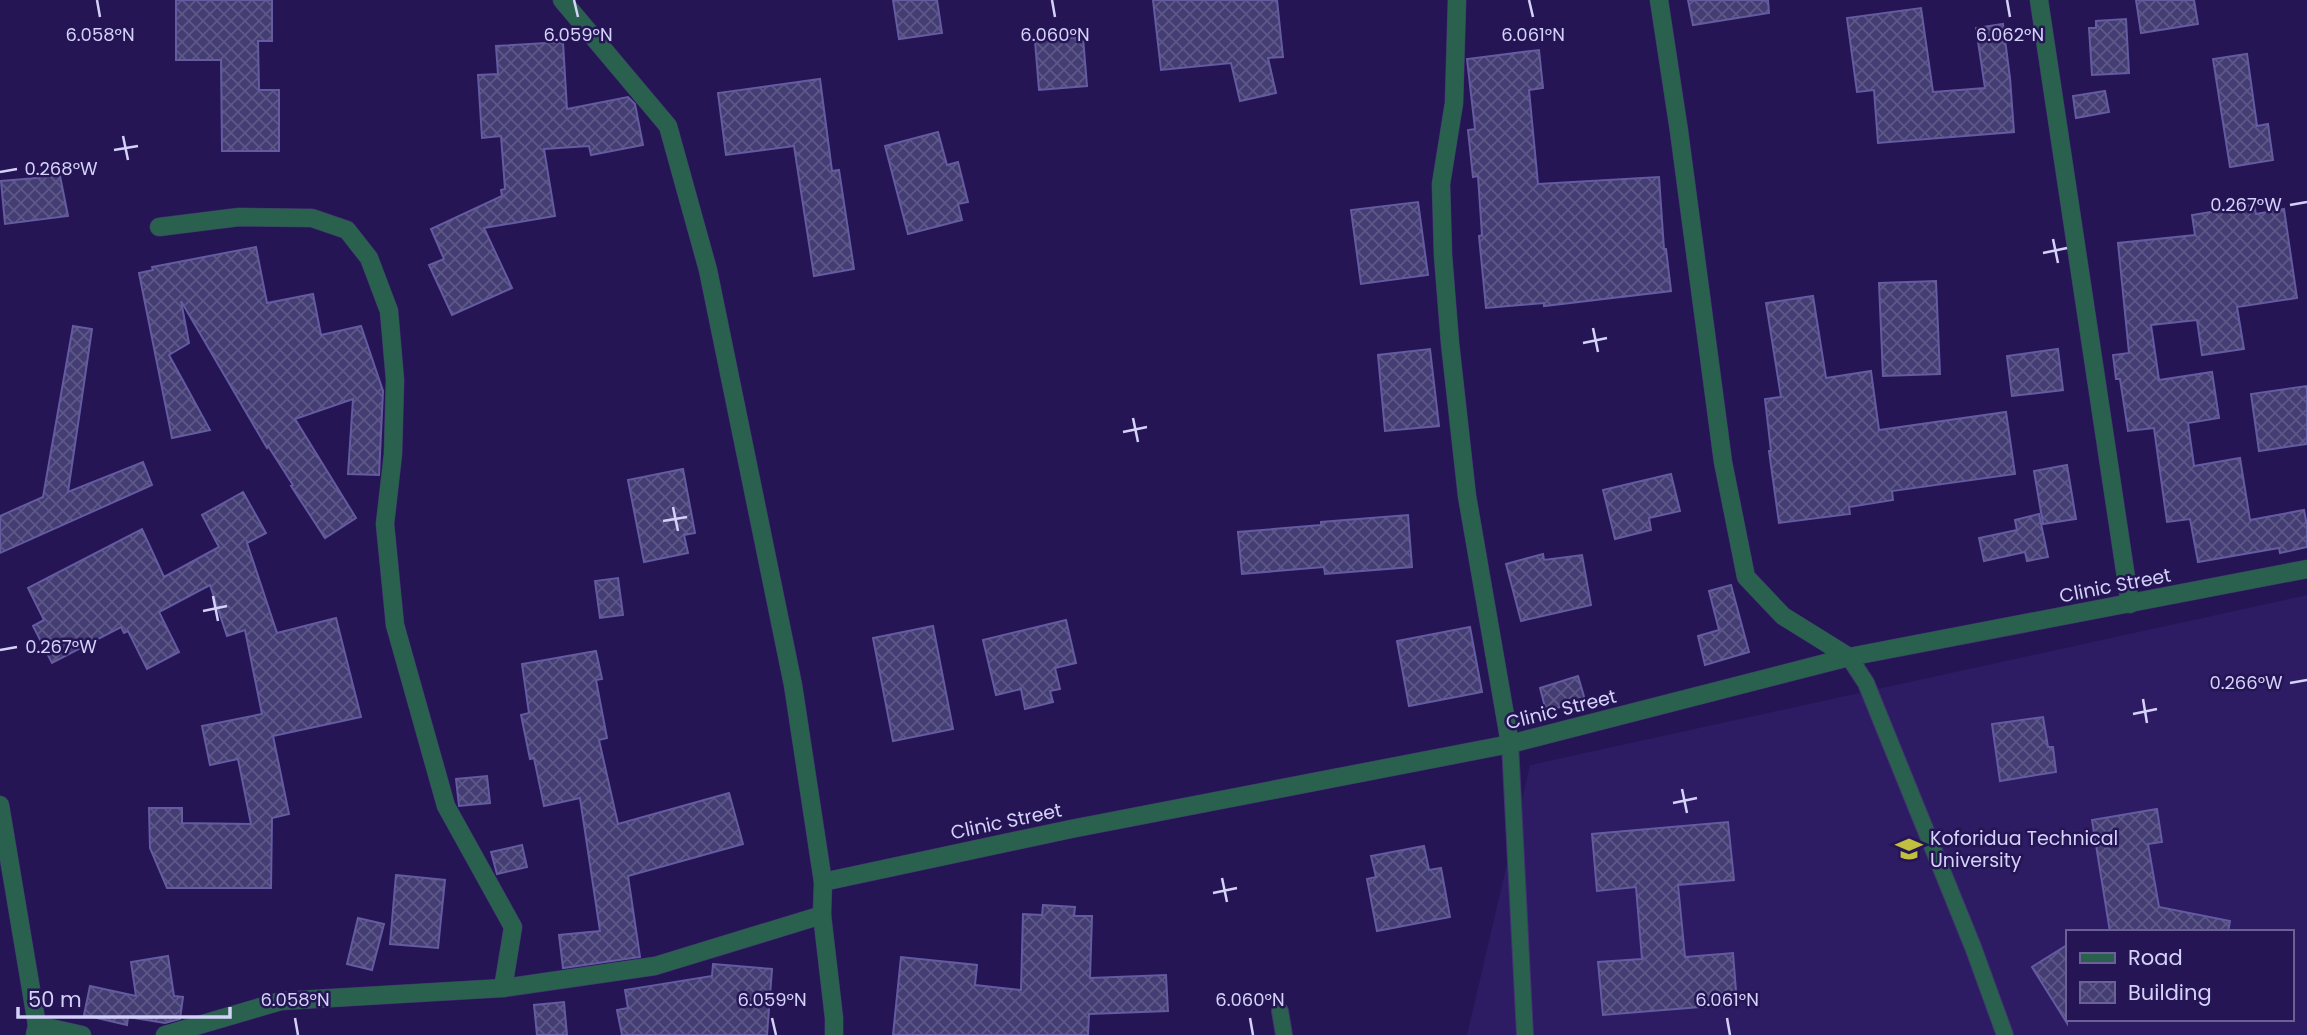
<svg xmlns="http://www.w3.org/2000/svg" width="2307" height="1035" font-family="Poppins,sans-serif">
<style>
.built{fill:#2d1b63;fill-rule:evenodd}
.building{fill:url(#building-cross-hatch);stroke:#645ba1;stroke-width:2}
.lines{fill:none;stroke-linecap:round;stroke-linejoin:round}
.lane-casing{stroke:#41336f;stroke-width:18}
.street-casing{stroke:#41336f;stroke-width:19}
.lane{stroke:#2a614e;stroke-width:16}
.street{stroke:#2a614e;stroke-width:18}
.ticks{fill:none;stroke:#d4d2f9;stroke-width:2.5}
.labels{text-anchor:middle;stroke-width:5;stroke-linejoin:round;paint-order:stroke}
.street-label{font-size:19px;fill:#d4d2f9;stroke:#251555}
.poi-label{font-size:19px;fill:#d4d2f9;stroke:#251555;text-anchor:start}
.ticks-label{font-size:18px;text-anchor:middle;fill:#d4d2f9;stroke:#251555;stroke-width:5;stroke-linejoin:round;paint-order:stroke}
</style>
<defs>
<pattern id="building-cross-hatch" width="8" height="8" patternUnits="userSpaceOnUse" patternTransform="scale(1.75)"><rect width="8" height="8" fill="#443d73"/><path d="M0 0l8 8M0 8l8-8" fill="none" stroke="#5e5888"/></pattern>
</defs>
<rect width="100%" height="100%" fill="#251555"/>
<!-- built -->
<path class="built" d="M2307,595V1035H1467L1530,765ZM2067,932H2291V1019H2067Z"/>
<!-- building -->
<g class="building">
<polygon points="176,0 272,0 272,41 258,41 259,90 279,90 279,151 222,151 221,60 176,60"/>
<polygon points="893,0 937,0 942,33 899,39"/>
<polygon points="1153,0 1277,0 1283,57 1268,58 1276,93 1240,101 1231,63 1161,70"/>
<polygon points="1688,0 1768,0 1769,13 1693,25"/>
<polygon points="2136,0 2194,0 2198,24 2141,33"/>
<polygon points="1921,8 1933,92 1985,88 1976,28 2003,24 2010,78 2014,132 1878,143 1874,90 1857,92 1847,18"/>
<polygon points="2126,19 2129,73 2092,75 2089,28 2096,28 2096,21"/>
<polygon points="1083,37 1087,86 1039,90 1035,41"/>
<polygon points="563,42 567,109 628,97 635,104 643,145 591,155 589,146 544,149 555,216 484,228 512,288 452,315 429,265 444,259 431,229 502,196 501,190 505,189 501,136 482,138 478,75 498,74 496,46"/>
<polygon points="1539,50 1543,88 1529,90 1538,184 1659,177 1664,249 1666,249 1671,291 1544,306 1544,303 1486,308 1479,236 1482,235 1478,176 1473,177 1468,130 1475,129 1467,59"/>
<polygon points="2247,54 2257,126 2268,124 2273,160 2230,167 2213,59"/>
<polygon points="820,79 832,171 839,170 854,269 814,276 794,146 726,155 718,93"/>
<polygon points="2105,91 2109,112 2076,118 2073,96"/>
<polygon points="938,132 947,165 958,162 968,202 958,204 962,220 908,234 885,146"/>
<polygon points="60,176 68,216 5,224 1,181"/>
<polygon points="1418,202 1428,275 1361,284 1351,210"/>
<polygon points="2254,205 2256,214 2284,209 2297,298 2237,307 2244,349 2202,355 2197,320 2151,325 2159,380 2212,372 2219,418 2188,423 2194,466 2240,458 2250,520 2304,510 2307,526 2307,547 2280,553 2279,548 2198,562 2190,519 2167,522 2154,428 2128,431 2120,379 2116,379 2113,355 2129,353 2118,243 2195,235 2192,215"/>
<polygon points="256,247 267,303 313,294 321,335 361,326 383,391 379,475 348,474 353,399 295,419 356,518 325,538 291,486 293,485 268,446 267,448 181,301 189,343 169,355 210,430 172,438 139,273 153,270 152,267"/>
<polygon points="1936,281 1940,374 1883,376 1879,283"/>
<polygon points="1813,296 1826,378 1871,371 1879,430 2006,412 2015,474 1892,491 1893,500 1849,507 1850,514 1779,523 1769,451 1771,451 1765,399 1781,397 1766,303"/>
<polygon points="73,326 92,329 68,492 143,462 152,485 0,553 0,516 43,497"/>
<polygon points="1430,349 1439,426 1385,431 1378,355"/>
<polygon points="2058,349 2063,390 2012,396 2007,356"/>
<polygon points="2307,386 2307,444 2259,451 2251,394"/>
<polygon points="2067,465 2076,519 2043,524 2034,471"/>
<polygon points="683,469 695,533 684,535 688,553 644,562 628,480"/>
<polygon points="1671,474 1680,511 1649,518 1651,530 1615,539 1603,490"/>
<polygon points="243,492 266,533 247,543 277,633 336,618 361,717 273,736 289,814 272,818 271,888 167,888 150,848 149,808 182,808 182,823 251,824 238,759 210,765 202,726 262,714 245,630 227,636 210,585 159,612 179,652 147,669 128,631 124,633 121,627 52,663 33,626 44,620 28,588 142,529 164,577 219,547 202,515"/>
<polygon points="2039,514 2048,557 2027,561 2025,552 1984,561 1979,538 2017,530 2015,520"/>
<polygon points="1408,515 1412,567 1325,574 1324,567 1242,574 1238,532 1321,525 1321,522"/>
<polygon points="1543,554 1544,560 1582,555 1591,605 1521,621 1506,564"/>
<polygon points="618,578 623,615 600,618 595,581"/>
<polygon points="1731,585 1749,652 1705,665 1698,636 1719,630 1709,591"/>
<polygon points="1066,620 1076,663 1055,668 1060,689 1050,691 1053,702 1025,709 1021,689 996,695 983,640"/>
<polygon points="933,626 953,729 893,741 873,638"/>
<polygon points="1470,627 1482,692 1409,706 1397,641"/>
<polygon points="596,651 602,679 596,680 607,738 599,740 618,824 729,793 743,844 628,876 640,957 563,968 559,935 600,931 580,798 544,806 534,758 530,759 521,715 529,713 522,664"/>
<polygon points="1578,676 1585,700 1546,711 1540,688"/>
<polygon points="2043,717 2048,747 2053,747 2056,772 2000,781 1992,724"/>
<polygon points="487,776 490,803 459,806 456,779"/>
<polygon points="2157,809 2162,842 2148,844 2159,907 2230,921 2228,932 2110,932 2092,820"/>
<polygon points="1728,822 1734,880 1678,885 1685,957 1733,953 1737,1004 1603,1015 1598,962 1642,959 1636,887 1597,891 1592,834"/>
<polygon points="522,845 527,867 497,874 491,852"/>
<polygon points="1424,846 1429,870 1441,868 1450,917 1377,931 1367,879 1376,877 1371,856"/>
<polygon points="396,875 445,880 438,948 390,944"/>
<polygon points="1043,905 1075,907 1074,916 1092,916 1090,978 1166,975 1168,1011 1089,1014 1088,1035 893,1035 901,957 977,965 975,985 1021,990 1023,914 1042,915"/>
<polygon points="358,918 384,924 372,970 347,964"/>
<polygon points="2067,945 2067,1023 2032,967"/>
<polygon points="168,956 174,996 183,997 180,1019 165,1023 128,1017 127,1025 84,1015 90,986 136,996 131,962"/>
<polygon points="713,964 772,969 767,1035 622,1035 617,1010 628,1008 625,990 712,976"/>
<polygon points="564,1002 567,1035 537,1035 534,1005"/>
</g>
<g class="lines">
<!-- lane casing -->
<g class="lane-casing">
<g id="lane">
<polyline points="1849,657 1866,683 1973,947 2005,1035"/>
<polyline points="1510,744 1525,1035"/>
<polyline points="1280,1011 1284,1035"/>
</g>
</g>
<!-- street casing -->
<g class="street-casing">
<g id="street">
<polyline points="562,0 668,126 708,270 793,685 823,882 822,915 834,1018 834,1035"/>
<polyline points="1457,0 1454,103 1441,184 1443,255 1450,343 1467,496 1510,744"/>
<polyline points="1659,0 1679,131 1723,462 1746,577 1783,616 1849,657"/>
<polyline points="2039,0 2130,604"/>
<polyline points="159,227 239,217 312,218 347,230 369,258 389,311 395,380 393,454 385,524 395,625 446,806 513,927 503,988 281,1001 165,1035"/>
<polyline points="0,805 37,1025 35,1035"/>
<polyline points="823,882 1071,829 1510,744 1849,657 2307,569"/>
<polyline points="503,988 655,966 822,915"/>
<polyline points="37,1025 82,1035"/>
</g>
</g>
<!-- lane -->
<use href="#lane" class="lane"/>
<!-- street -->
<use href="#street" class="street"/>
</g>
<!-- ticks -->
<path class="ticks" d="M97,0L100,17M574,0L578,17M1052,0L1055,17M1529,0L1533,17M2007,0L2010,17M123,136L128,160M114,150L138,146M0,172L17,169M2290,205L2307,202M2053,239L2058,263M2043,253L2067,248M1593,328L1598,352M1583,343L1607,338M1133,418L1138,442M1123,432L1147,427M673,507L678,531M663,521L687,517M213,596L218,621M203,611L227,606M0,650L17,647M2290,683L2307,680M2143,699L2147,723M2133,714L2157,709M1682,789L1687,813M1673,803L1697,798M1222,878L1227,902M1213,893L1237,888M295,1018L298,1035M772,1018L776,1035M1250,1018L1253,1035M1727,1018L1730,1035"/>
<!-- icons -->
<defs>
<g id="school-bare" transform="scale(2.1)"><path d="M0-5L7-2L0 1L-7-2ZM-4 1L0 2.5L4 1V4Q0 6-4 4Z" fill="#c1be40" stroke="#251555" stroke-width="2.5" paint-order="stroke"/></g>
</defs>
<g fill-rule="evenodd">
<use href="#school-bare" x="1909" y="849"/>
</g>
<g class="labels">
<!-- street labels -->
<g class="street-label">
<text transform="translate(2115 585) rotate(-11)" y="7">Clinic Street</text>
<text transform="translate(1561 709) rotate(-14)" y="7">Clinic Street</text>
<text transform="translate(1006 821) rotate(-12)" y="7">Clinic Street</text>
</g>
<!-- poi labels -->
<g class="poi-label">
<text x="1930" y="845">Koforidua Technical<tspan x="1930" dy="22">University</tspan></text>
</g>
</g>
<g class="ticks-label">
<text x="100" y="41">6.058°N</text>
<text x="578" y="41">6.059°N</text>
<text x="1055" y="41">6.060°N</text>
<text x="1533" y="41">6.061°N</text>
<text x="2010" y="41">6.062°N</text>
<text x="61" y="175">0.268°W</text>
<text x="2246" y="211">0.267°W</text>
<text x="61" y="653">0.267°W</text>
<text x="2246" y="689">0.266°W</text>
<text x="295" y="1006">6.058°N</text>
<text x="772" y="1006">6.059°N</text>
<text x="1250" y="1006">6.060°N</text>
<text x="1727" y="1006">6.061°N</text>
</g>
<!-- legend -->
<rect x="2066" y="930" width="228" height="91" fill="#251555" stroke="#6b6197" stroke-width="2"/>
<rect x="2080" y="953" width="35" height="10" fill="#2a614e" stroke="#6b6197" stroke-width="2"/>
<text x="2128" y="965" font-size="21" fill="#d4d2f9">Road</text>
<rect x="2080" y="982" width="35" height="21" fill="url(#building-cross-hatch)" stroke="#6b6197" stroke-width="2"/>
<text x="2128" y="1000" font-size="21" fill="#d4d2f9">Building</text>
<!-- scale -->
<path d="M18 1007v10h212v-10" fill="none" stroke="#d4d2f9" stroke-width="3.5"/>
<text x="28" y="1007" font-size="21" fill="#d4d2f9" stroke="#251555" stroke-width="5" paint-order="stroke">50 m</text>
</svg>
